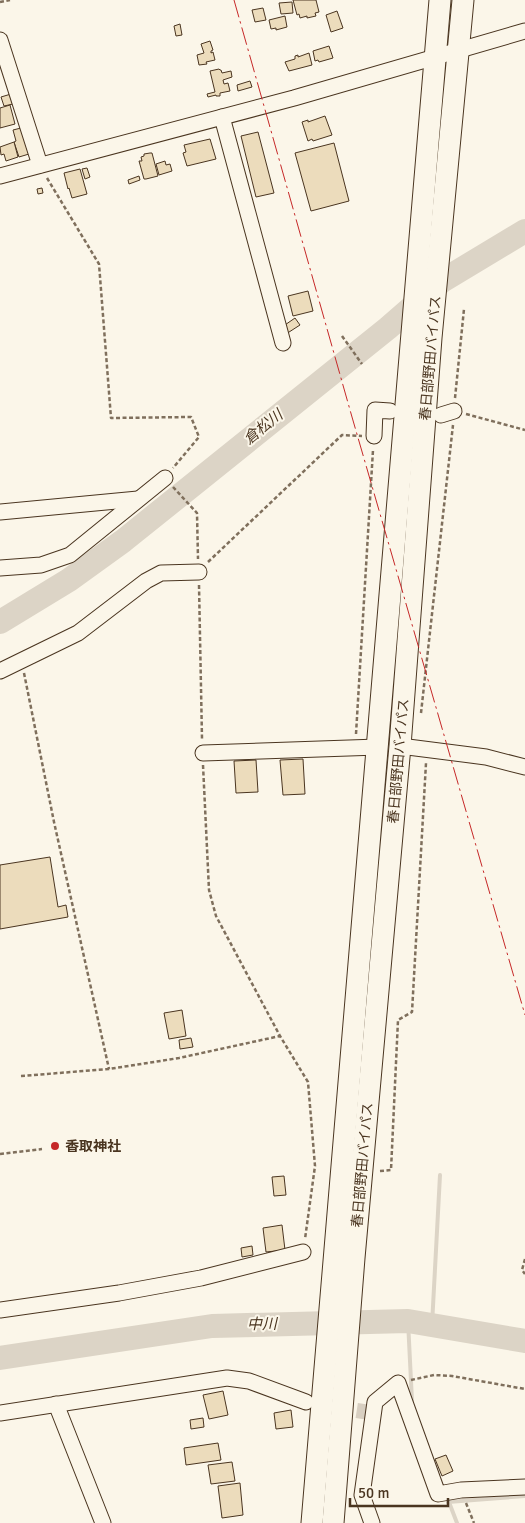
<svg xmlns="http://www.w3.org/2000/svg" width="525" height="1523" font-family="Signika,'Noto Sans JP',sans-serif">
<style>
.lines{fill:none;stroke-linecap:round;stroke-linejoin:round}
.stream{stroke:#dcd4c6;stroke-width:4}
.river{stroke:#dcd4c6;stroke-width:24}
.building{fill:#ecdcbc;stroke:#4a3520}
.minor-tunnel{stroke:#d8cfc1;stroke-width:15;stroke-dasharray:15 8;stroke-linecap:butt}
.minor-casing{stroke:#4a3520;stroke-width:17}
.highway-casing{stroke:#4a3520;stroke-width:23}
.path{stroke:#7f6f5c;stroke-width:2.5;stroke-dasharray:4 2.5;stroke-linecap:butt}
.minor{stroke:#fbf6e9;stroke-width:15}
.highway{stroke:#fbf6e9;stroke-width:21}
.power{stroke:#c62828;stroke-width:1;stroke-dasharray:18 4 2.5 4;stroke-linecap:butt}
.poi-dot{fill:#c62828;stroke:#fbf6e9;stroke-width:2}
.labels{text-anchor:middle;stroke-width:4;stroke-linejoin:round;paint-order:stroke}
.street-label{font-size:14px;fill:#4a3520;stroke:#fbf6e9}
.poi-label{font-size:14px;font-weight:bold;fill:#4a3520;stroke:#fbf6e9;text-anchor:start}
.water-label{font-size:15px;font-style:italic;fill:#4a3520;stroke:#fbf6e9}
</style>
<rect width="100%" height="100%" fill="#fbf6e9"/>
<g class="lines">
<!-- stream -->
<g class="stream">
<polyline points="408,1321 412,1401"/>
<polyline points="432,1325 440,1175"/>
<polyline points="447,1497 457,1523"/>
<polyline points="448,1502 525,1496"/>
</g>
<!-- river -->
<g class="river">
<polyline points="0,622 69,580 123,541 388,328 442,281 525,231"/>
<polyline points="0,1358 212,1326 408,1321 525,1341"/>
</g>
</g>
<!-- building -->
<g class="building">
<polygon points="293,0 316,0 319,12 315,13 316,16 307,18 307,16 300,18 299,14 297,15"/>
<polygon points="292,2 293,13 281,14 279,3"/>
<polygon points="263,8 266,20 255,22 252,10"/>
<polygon points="337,11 343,28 331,32 326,15"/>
<polygon points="285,16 287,27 276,30 276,28 271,29 269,20"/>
<polygon points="180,24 182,35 176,36 174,26"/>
<polygon points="210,41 213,50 211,51 211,53 213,52 215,60 206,62 207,64 199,65 197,55 204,53 201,44"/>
<polygon points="329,46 333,58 319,62 318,60 315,61 313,51"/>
<polygon points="309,53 312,65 289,71 285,62 295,59 295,56 298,55 298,57"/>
<polygon points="219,69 220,70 221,70 222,73 231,71 232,77 223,80 224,84 228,83 230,91 220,93 220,96 216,96 216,95 208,97 207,94 215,92 210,71"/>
<polygon points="250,81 252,87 238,91 237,85"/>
<polygon points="11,94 13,104 4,106 1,97"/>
<polygon points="10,105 15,124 0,128 0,108"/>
<polygon points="325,116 332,135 313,141 312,139 308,141 302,122 308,120 308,122"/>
<polygon points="21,128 29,154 19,157 14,142 16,141 13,130"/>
<polygon points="258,132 274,193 256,197 241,136"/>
<polygon points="210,139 216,159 187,166 183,153 186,152 184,145"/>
<polygon points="14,142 18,157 6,161 4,154 1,155 0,147"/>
<polygon points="334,143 349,201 311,211 295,153"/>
<polygon points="150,153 152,153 158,176 146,179 144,179 139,161 142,161 141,157 144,156 144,154"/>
<polygon points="165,161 166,165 170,164 172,171 159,175 156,164"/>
<polygon points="87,168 90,177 85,179 82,169"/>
<polygon points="80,169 87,194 72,198 69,188 68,189 64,173"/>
<polygon points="139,176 140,180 129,184 128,180"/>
<polygon points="42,188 43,193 38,194 37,189"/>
<polygon points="308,291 313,311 293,316 288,296"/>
<polygon points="295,318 300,325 286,334 282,327"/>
<polygon points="303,759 305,794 283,795 280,760"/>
<polygon points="256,760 258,792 236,793 234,761"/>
<polygon points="50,857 58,907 66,905 68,917 0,929 0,865"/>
<polygon points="182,1010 186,1036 169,1039 164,1013"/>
<polygon points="191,1038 193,1047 180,1049 179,1040"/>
<polygon points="284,1176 286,1195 274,1196 272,1177"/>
<polygon points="282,1225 285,1250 266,1252 263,1228"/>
<polygon points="252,1246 253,1255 242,1257 241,1248"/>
<polygon points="223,1391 228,1415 209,1419 203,1395"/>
<polygon points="291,1410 293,1427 276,1429 274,1413"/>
<polygon points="203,1418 204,1427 191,1429 190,1420"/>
<polygon points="218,1443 221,1460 186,1465 184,1448"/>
<polygon points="446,1455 453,1471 442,1476 435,1459"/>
<polygon points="232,1462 235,1481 211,1484 208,1465"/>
<polygon points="240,1483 243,1515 222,1518 218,1486"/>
</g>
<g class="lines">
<!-- minor-tunnel -->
<polyline class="minor-tunnel" points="334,1407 373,1413"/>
<!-- minor casing -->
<g class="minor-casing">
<g id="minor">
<polyline points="0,40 40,165"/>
<polyline points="222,117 283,343"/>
<polyline points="0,176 294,98 525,31"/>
<polyline points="441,415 454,411"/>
<polyline points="374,436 375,410 390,411"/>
<polyline points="0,512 138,499"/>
<polyline points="0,568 41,565 70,555 165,478"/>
<polyline points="0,671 78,633 146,581 161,573 199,572"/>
<polyline points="400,746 486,757 525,767"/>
<polyline points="203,753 378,747"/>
<polyline points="0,1310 119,1293 201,1278 303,1252"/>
<polyline points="56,1404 103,1523"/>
<polyline points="0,1413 227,1378 249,1381 306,1402"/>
<polyline points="372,1523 362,1495 375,1402 398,1383 438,1494 461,1490 525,1487"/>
</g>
</g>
<!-- highway casing -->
<g class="highway-casing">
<g id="highway">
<polyline points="312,1523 440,0"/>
<polyline points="333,1523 354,1258 400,746 431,338 463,0"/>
</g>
</g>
<!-- path -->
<g class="path">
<polyline points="0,2 10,0"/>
<polyline points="47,178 99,264 111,418 191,417 199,437 173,468"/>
<polyline points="342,336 362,364"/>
<polyline points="455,398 464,309"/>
<polyline points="466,414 525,430"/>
<polyline points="173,487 197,513 198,559"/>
<polyline points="208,562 342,435 362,436"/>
<polyline points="199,585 202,739"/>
<polyline points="24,673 54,822 109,1069"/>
<polyline points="421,713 453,425"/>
<polyline points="356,734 373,450"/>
<polyline points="203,765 209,890 216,916 280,1036 308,1082 315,1166 305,1239"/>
<polyline points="21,1076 109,1069 179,1058 280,1036"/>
<polyline points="0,1154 42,1149"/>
<polyline points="380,1171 391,1170 398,1020 412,1012 426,763"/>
<polyline points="525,1259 522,1270 525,1274"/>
<polyline points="411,1380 434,1375 452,1376 525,1389"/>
<polyline points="466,1503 474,1523"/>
</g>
<!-- minor -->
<use href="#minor" class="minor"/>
<!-- highway -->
<use href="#highway" class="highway"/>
<!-- power -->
<polyline class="power" points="234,0 352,417 525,1015"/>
</g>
<!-- markers -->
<circle class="poi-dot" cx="55" cy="1146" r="5"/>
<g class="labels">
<!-- street labels -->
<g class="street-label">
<text transform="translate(430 358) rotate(-85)" y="5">春日部野田バイパス</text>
<text transform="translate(398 761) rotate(-85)" y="5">春日部野田バイパス</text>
<text transform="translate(362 1165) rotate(-85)" y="5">春日部野田バイパス</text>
</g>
<!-- poi labels -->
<g class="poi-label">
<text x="65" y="1151">香取神社</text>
</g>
<!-- water labels -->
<g class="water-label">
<text transform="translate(263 427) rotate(-39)" y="5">倉松川</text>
<text transform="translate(262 1324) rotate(-1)" y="5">中川</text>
</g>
</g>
<!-- scale -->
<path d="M350 1498v8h98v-8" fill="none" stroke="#4a3520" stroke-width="2.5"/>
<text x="358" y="1498" font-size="15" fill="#4a3520" stroke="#fbf6e9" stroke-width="4" paint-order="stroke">50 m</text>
</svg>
